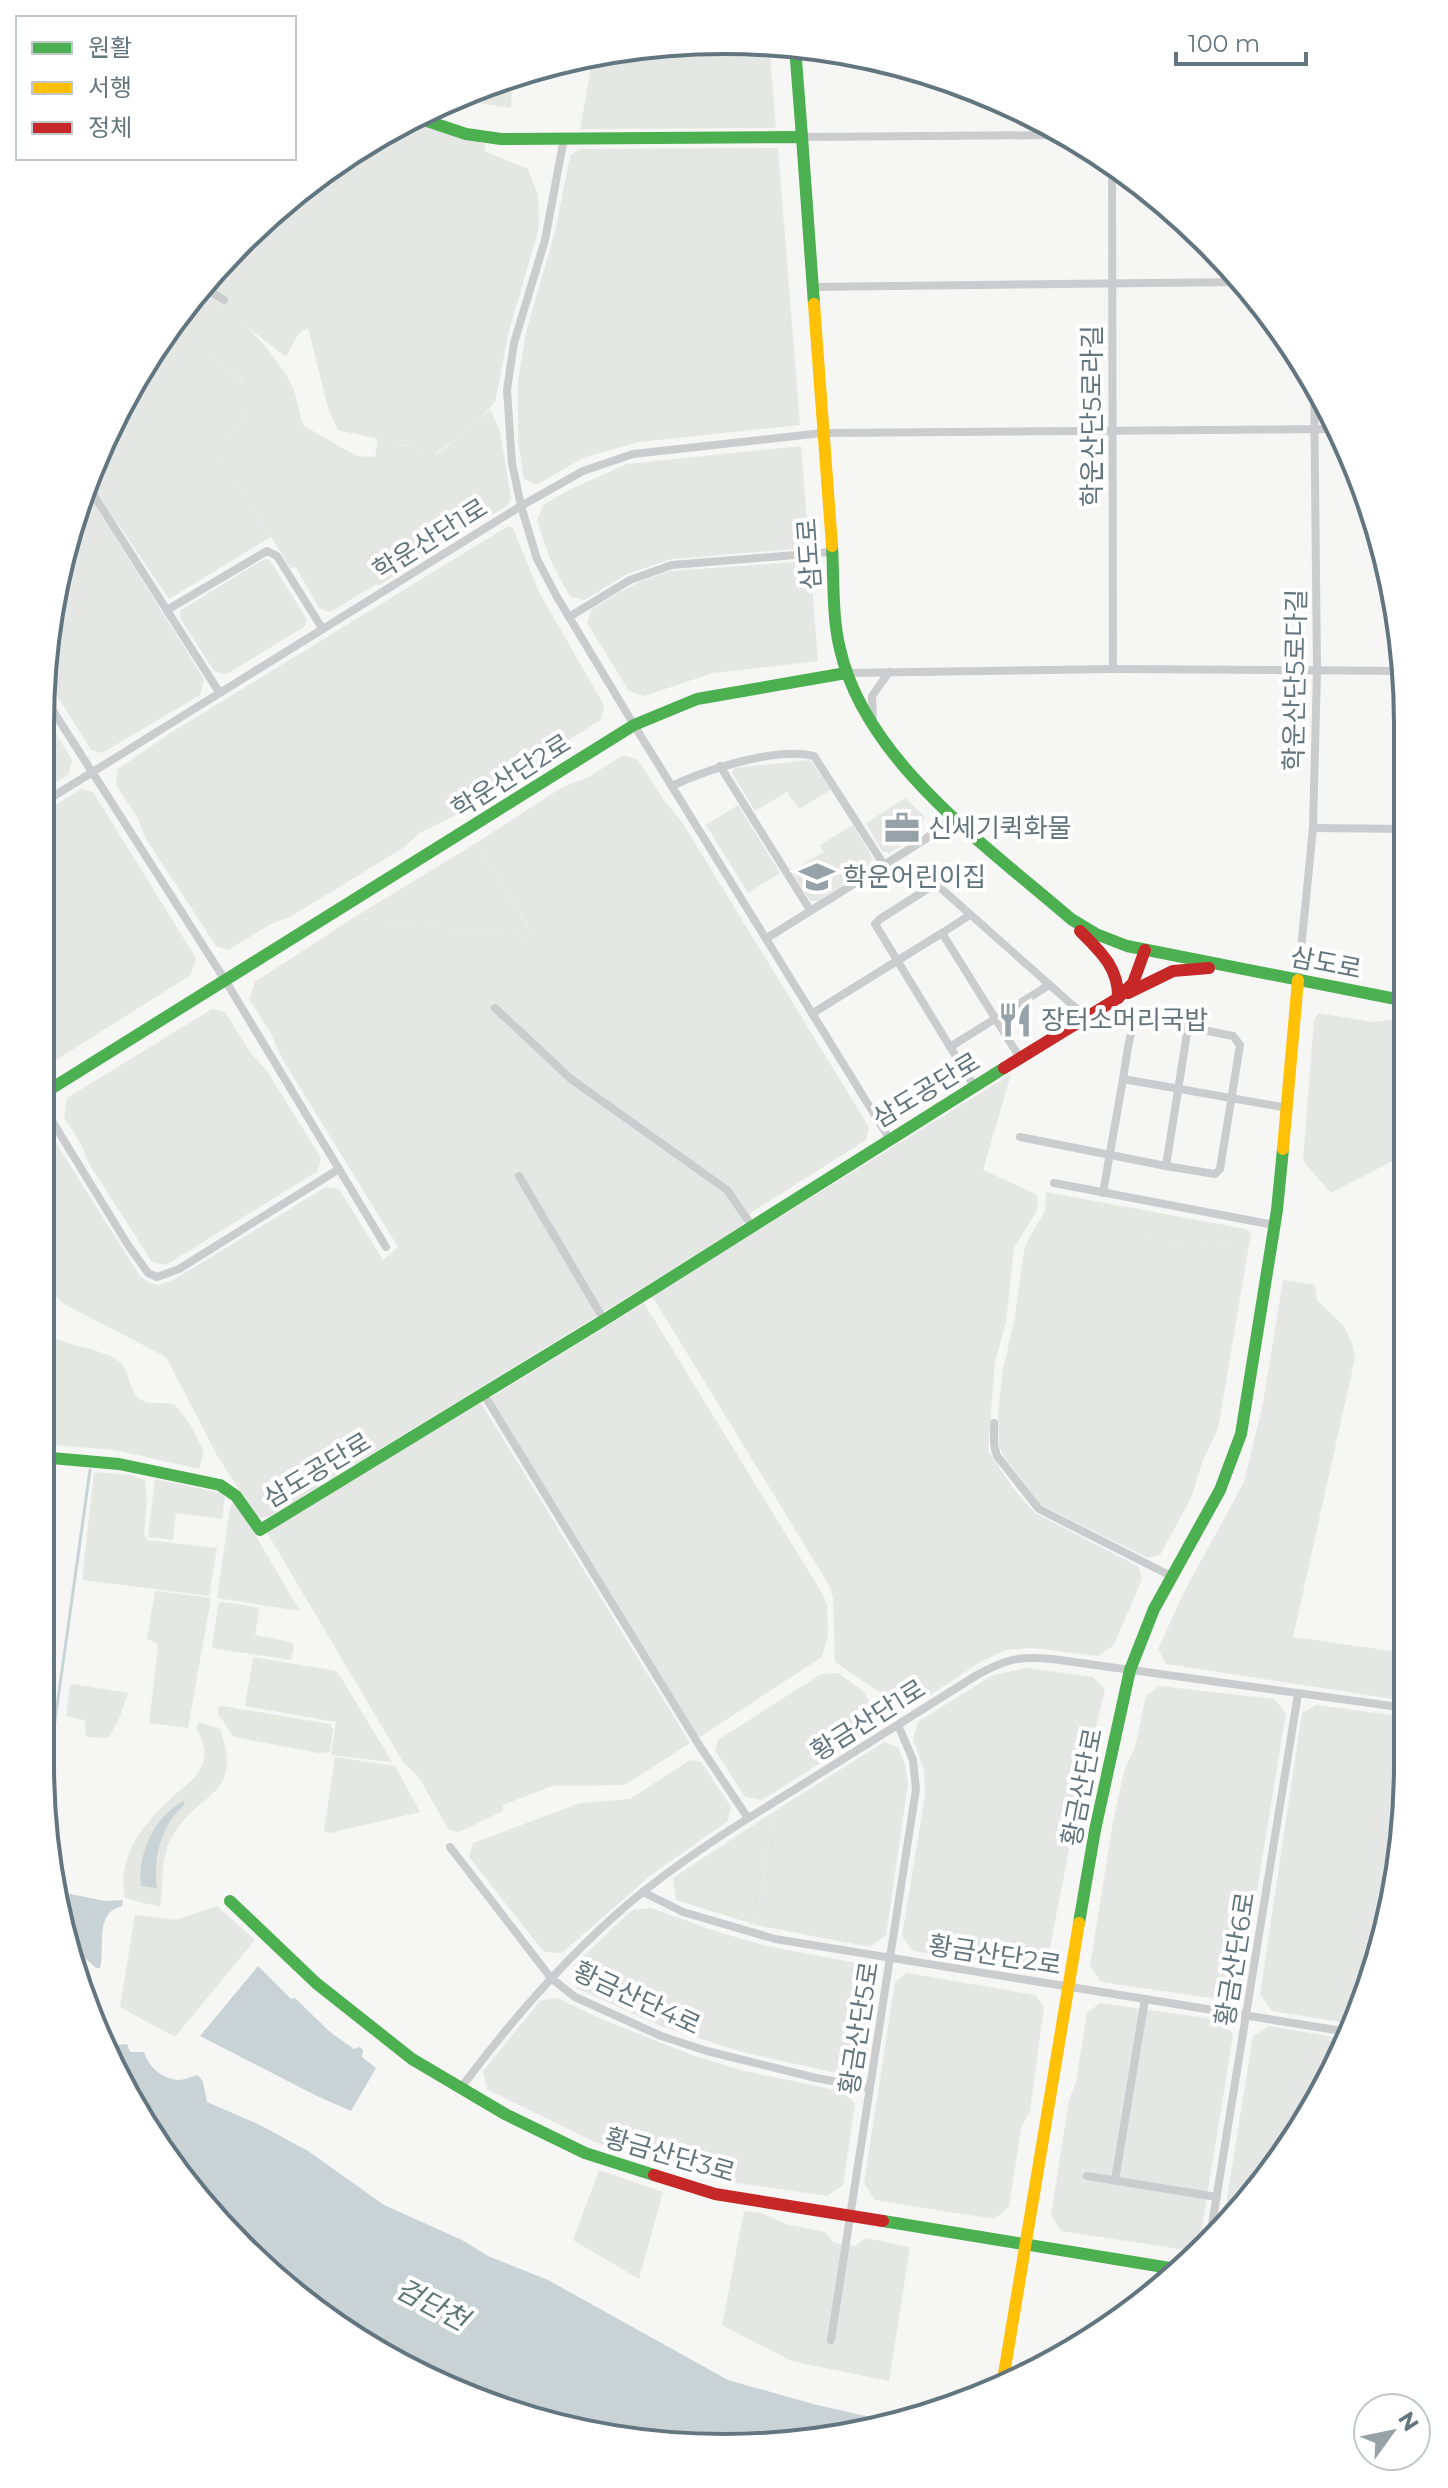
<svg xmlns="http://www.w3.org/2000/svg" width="1448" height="2488" font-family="Montserrat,'Noto Sans KR',sans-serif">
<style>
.built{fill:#e5e7e5}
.green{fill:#e5e8e2}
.water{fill:#c9d3d5}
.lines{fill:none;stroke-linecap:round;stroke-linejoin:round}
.stream{stroke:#c9d3d5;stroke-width:3}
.street{stroke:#cbcccd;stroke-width:8}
.fast{stroke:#4caf50;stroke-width:12}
.slow{stroke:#ffc107;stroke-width:12}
.jam{stroke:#c62828;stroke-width:12}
.labels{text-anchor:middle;stroke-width:8;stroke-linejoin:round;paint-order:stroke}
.street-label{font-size:26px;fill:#63757e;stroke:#fff}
.poi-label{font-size:26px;fill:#63757e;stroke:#fff;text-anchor:start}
.water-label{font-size:28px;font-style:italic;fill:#5e7579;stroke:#fff}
.rim{fill:none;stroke:#63757e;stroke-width:4}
</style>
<rect width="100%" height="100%" fill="#f6f6f5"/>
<!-- built -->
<g class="built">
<polygon points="724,40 769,44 776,128 580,129 590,74 590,53"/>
<polygon points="411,120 486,144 484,151 528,169 538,195 539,228 509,331 495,402 470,429 434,455 404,445 338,430 328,408 308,328 298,334 286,357 220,306 203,307 184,330 244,384 246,423 234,428 231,436 215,454 245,494 271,537 169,599 105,505 94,484 92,473 155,344 240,241 344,156"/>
<polygon points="778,148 800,425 639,442 585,457 536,485 524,479 518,441 518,381 526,332 555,232 570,156 579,149"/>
<polygon points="801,446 809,548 672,559 629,573 584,600 571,597 564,586 550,559 537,521 543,505 571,489 627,464"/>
<polygon points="84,488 204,679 200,695 102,753 91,750 43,673 76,505"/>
<polygon points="508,526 513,528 539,592 604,705 601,720 556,748 533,769 454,816 421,832 403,848 290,917 271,924 228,950 216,946 146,839 137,817 116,785 118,769 172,732"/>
<polygon points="348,534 377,584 330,612 320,609 295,566"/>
<polygon points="264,559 270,560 307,620 304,627 227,674 214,671 180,618 181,610"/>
<polygon points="810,561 818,661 713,673 644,696 629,691 587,623 591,610 622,591 641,581 671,571"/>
<polygon points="41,709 72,760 69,774 41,791"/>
<polygon points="623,755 638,760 666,803 682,822 869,1127 866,1140 752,1212 741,1226 610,1308 271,1516 258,1518 218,1457 166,1357 64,1304 52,1293 41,1274 41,1119 140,1276 149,1283 160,1285 175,1279 326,1187 339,1189 383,1260 398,1247 283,1060 270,1032 249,999 255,982 353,918 530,937 533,934 476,843 561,788 589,777"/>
<polygon points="810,760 831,790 799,809 787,792 755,811 732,773 734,768"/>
<polygon points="81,789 93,792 196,958 191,975 48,1065 41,1063 41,814"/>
<polygon points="905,798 924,816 920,834 889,853 882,851 866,823"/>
<polygon points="738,805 780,873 748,893 706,825"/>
<polygon points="853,825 872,857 869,867 818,901 810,901 791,872 824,852 820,845"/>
<polygon points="212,1009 225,1012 250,1052 267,1071 321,1158 318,1171 166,1265 152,1262 88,1162 82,1146 64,1117 67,1098"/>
<polygon points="1319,1013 1372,1022 1391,1020 1406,1023 1406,1154 1331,1193 1303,1161 1314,1019"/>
<polygon points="1011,1074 983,1170 1036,1194 1038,1203 1036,1212 1014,1248 1006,1322 995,1362 988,1451 1013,1488 1035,1513 1139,1567 1142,1579 1114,1645 1098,1656 1032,1648 1006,1650 982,1661 918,1703 901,1707 835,1662 833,1598 829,1585 652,1296"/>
<polygon points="1046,1192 1078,1198 1076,1223 1149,1234 1151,1239 1147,1258 1153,1260 1165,1246 1195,1245 1213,1241 1248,1251 1218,1429 1203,1460 1191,1498 1160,1555 1148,1558 1041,1505 1004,1457 999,1446 998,1414 1003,1369 1014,1322 1024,1251 1028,1240 1045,1211"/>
<polygon points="1283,1280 1315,1285 1317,1300 1343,1325 1352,1343 1355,1358 1293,1637 1406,1653 1406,1701 1166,1664 1158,1649 1184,1592 1244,1482 1263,1403"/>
<polygon points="644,1303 822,1593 827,1605 828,1636 822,1657 700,1737 698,1737 490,1398"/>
<polygon points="481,1403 690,1743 625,1785 552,1786 503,1805 503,1811 459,1832 449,1830 418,1776 403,1762 266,1531"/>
<polygon points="155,1479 222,1493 225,1497 222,1519 176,1513 173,1540 148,1537"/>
<polygon points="233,1502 250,1526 300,1611 217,1598 230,1508"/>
<polygon points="155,1591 211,1598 188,1728 149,1723 158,1648 156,1643 147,1639"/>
<polygon points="253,1657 337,1671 392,1762 331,1755 336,1722 245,1706"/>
<polygon points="1026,1668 1093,1677 1105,1689 1081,1788 1048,1958 1031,1970 913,1951 902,1936 925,1795 924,1770 913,1739 918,1722 993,1675"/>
<polygon points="838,1673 863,1691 876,1713 873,1730 762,1800 745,1797 715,1750 718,1740 821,1674"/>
<polygon points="1159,1686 1274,1699 1286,1713 1241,1988 1225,2000 1101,1982 1090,1966 1113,1822 1124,1771 1135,1747 1146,1696"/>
<polygon points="1316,1705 1406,1717 1406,1809 1372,1984 1352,2024 1272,2011 1260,1994 1302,1713"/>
<polygon points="884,1742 898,1747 905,1764 908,1784 886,1935 870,1947 756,1925 773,1812"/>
<polygon points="690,1760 701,1762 731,1807 728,1821 651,1875 562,1953 544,1952 469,1857 473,1843 580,1803 630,1799"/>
<polygon points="217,1906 255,1940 175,2037 120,2007 135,1915 176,1920"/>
<polygon points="651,1908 718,1932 767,1946 867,1965 878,1979 866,2063 850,2076 742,2052 661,2026 576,1988 572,1967 632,1910"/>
<polygon points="907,1973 1035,1995 1044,2007 1030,2111 1021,2128 1009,2207 994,2219 875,2200 864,2183 895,1982"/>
<polygon points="557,1998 599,2018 692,2055 744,2071 845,2092 855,2104 843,2185 827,2196 710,2179 684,2172 594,2142 487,2089 483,2071 540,2001"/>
<polygon points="1100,2003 1221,2020 1233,2035 1200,2240 1186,2250 1061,2231 1051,2215 1069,2100 1076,2082 1087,2013"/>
<polygon points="1269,2026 1345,2039 1293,2144 1224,2217 1253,2036"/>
<polygon points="599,2170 663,2192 639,2279 573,2240"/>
<polygon points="744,2211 761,2213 786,2224 825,2232 834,2243 855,2246 865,2238 910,2247 889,2381 791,2361 722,2325"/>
</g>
<!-- green -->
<g class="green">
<polygon points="513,77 511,108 449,99 462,92"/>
<path d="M217,305C243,317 282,362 293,388C298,400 299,413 303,425L356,456L375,457L378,438L436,455L470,429L490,409L500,432L511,498L508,505L378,586L348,535L291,569L245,494L215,454L231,436L234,428L246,423V413L225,400L244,383L183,330L203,307Z"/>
<polygon points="476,843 533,935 530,937 353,918"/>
<polygon points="1078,1198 1246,1229 1251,1234 1248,1251 1213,1241 1195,1245 1165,1246 1153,1260 1146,1259 1151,1239 1149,1234 1075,1223"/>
<path d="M41,1327C59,1348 93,1345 116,1359C131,1368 128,1394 143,1401C153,1405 165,1401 174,1405C188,1418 197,1436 204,1453L199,1469L115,1450L40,1444Z"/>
<polygon points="94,1472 130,1475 145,1480 147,1503 144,1534 148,1540 217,1548 209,1596 82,1580"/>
<polygon points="222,1602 257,1607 259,1612 255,1635 291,1642 294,1647 291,1660 212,1648 218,1604"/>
<polygon points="73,1684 128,1693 119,1719 108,1738 86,1737 85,1720 66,1716 70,1686"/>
<polygon points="222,1706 330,1724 333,1729 330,1752 319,1753 234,1737 218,1714 218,1707"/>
<path d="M199,1722L220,1729C245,1799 196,1790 171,1839C160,1859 164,1885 160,1907L125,1898C116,1852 147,1820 178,1792C186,1785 195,1779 200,1770C208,1754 204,1742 196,1728Z"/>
<polygon points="335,1757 395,1766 420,1812 330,1833 324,1831"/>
<polygon points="773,1812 756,1925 676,1900 673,1878"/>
</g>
<!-- water -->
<g class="water">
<path d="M184,1801V1805C161,1825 153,1858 157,1888L141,1886C137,1854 155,1815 184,1801Z"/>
<path d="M61,1892L105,1901L123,1900L122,1906C93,1913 106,1948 100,1968H96L86,1959L72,1956Z"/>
<polygon points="258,1966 291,1999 295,1998 330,2032 354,2049 360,2047 363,2050 362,2057 376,2068 351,2111 317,2096 200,2036"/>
<path d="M102,2032L115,2045L127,2044L130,2052H144C148,2066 163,2080 179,2080C185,2080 192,2076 198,2075L203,2082L207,2102L260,2125L308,2151L384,2205L462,2240L488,2256L548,2280L728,2380L813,2404L892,2422L768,2447L547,2425L344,2332L181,2180Z"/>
</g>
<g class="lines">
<!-- stream -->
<polyline class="stream" points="45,1792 90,1470"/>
<!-- street -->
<g class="street">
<polyline points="802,137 1067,135"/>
<polyline points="564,138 545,240 514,343 507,390 512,463 521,506 537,559 557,597 634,725 889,1138"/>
<polyline points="1112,162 1113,669"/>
<polyline points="202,286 224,300"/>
<polyline points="812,287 1240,282"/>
<polyline points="88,481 98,502 219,692"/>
<polyline points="167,610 267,551 277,556 322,628"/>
<polyline points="569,617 630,580 672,565 831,552"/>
<polyline points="846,673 1113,669 1405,671"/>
<polyline points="41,692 225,980 386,1247"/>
<polyline points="873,724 872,696 889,672"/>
<polyline points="720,766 810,910"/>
<path d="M672,786C707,769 776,747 814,756L884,865"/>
<polyline points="41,804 521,506 583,471 633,454 822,433 1338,429"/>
<polyline points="1313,828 1406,829"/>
<polyline points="948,876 880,919 875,924 974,1086"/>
<polyline points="936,884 1087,1018"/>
<polyline points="942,933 970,915"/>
<polyline points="767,938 924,840 940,828 951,815"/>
<polyline points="1298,980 1313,828 1317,671 1314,379"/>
<polyline points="495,1008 571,1079 727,1190 752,1226"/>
<polyline points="813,1013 942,933 1020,1058"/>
<polygon points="1188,1027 1233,1036 1240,1045 1220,1169 1215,1174 1166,1166"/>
<polyline points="950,1047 1049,985"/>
<path d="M1123,1079C1133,1020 1125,1014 1188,1027"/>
<polyline points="41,1103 128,1245 148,1273 157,1277 179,1269 339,1169"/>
<polyline points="1020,1137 1166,1166"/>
<polyline points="519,1176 604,1320"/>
<polyline points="1054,1183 1274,1225"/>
<polyline points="1103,1193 1123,1079 1288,1108"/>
<polyline points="483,1393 699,1745 748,1818"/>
<polyline points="994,1423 994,1445 997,1456 1039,1509 1171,1576"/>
<polyline points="450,1847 551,1978 575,1997 661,2036 707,2051 816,2078 870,2088"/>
<polyline points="643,1892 683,1912 775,1939 1348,2032"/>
<path d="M460,2089C510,2022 563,1960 627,1905C679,1861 738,1824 797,1788C857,1750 917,1713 977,1675C1006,1659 1019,1656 1052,1659L1406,1708"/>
<polyline points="1087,2176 1217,2197"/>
<polyline points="1115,2180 1145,1999"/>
<polyline points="1211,2231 1298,1694"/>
<polyline points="831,2340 916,1789 913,1760 898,1725"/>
</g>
<!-- fast -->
<g class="fast">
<polyline points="795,47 802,137"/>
<polyline points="415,117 466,134 501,139 802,137 814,304"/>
<path d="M832,546C834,579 832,617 840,649C865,761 988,847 1071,919L1096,934L1127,946L1406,1001"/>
<polyline points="41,1095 634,725 697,699 846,673"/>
<polyline points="40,1457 119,1464 220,1485 236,1496 260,1530 604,1320 1004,1068"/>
<polyline points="230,1901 316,1983 412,2059 505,2114 585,2153 654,2175"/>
<polyline points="1079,1923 1095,1830 1130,1670 1154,1609 1220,1490 1241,1434 1277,1210 1283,1149"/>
<polyline points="883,2221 1176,2269"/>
</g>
<!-- slow -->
<g class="slow">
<polyline points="814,304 832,546"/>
<polyline points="1283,1149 1298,980"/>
<polyline points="1003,2380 1079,1923"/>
</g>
<!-- jam -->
<g class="jam">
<path d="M1080,931C1100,951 1119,968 1118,998"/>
<polyline points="1128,993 1173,971 1209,968"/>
<polyline points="1004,1068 1118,998 1133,983 1145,950"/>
<polyline points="654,2175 715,2194 883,2221"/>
</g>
</g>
<!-- icons -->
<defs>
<g id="office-bare" transform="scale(2.76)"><path d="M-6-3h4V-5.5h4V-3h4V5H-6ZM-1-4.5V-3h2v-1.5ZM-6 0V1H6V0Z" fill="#96a2a8" stroke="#fff" stroke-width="2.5" paint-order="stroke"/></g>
<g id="school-bare" transform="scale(2.76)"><path d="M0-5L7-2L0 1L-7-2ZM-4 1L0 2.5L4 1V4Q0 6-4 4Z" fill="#96a2a8" stroke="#fff" stroke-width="2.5" paint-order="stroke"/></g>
<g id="restaurant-bare" transform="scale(2.76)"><path d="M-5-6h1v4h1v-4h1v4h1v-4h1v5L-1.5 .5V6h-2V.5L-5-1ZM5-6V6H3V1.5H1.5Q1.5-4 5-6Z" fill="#96a2a8" stroke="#fff" stroke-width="2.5" paint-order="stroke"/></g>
</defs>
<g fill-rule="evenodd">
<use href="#office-bare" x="902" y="828"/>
<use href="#school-bare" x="817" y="877"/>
<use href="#restaurant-bare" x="1015" y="1020"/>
</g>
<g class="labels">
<!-- street labels -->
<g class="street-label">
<text transform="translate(1092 416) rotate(-90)" y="9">학운산단5로라길</text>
<text transform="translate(430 539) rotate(-32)" y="9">학운산단1로</text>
<text transform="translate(809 554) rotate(-94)" y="9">삼도로</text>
<text transform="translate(1295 680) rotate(-89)" y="9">학운산단5로다길</text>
<text transform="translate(511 776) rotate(-32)" y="9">학운산단2로</text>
<text transform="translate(1326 963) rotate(11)" y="9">삼도로</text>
<text transform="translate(926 1090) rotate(-31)" y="9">삼도공단로</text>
<text transform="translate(317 1470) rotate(-31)" y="9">삼도공단로</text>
<text transform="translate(868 1720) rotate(-32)" y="9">황금산단1로</text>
<text transform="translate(1082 1787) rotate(-79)" y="9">황금산단로</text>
<text transform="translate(995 1955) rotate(9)" y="9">황금산단2로</text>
<text transform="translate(1235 1959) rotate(-81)" y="9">황금산단6로</text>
<text transform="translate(637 1998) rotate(25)" y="9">황금산단4로</text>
<text transform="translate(859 2028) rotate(-81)" y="9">황금산단5로</text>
<text transform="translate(670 2155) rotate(16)" y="9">황금산단3로</text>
</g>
<!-- poi labels -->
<g class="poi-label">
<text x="928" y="837">신세기퀵화물</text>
<text x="843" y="886">학운어린이집</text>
<text x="1041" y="1029">장터소머리국밥</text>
</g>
<!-- water labels -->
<g class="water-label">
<text transform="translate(432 2304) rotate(28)" y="10">검단천</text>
</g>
</g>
<!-- crop -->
<path d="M0 0H1448V2488H0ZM724 54H724A670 670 0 0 1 1394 724V1764A670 670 0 0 1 724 2434H724A670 670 0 0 1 54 1764V724A670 670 0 0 1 724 54Z" fill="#fff" fill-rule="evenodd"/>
<path class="rim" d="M724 54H724A670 670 0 0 1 1394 724V1764A670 670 0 0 1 724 2434H724A670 670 0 0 1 54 1764V724A670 670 0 0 1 724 54Z"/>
<!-- legend -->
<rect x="16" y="16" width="280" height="144" fill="#ffffff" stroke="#c1c8cb" stroke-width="2"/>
<rect x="32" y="42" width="40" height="12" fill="#4caf50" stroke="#c1c8cb" stroke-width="2"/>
<text x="88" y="56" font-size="24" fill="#63757e">원활</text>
<rect x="32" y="82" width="40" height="12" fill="#ffc107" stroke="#c1c8cb" stroke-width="2"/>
<text x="88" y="96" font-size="24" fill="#63757e">서행</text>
<rect x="32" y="122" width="40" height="12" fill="#c62828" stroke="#c1c8cb" stroke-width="2"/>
<text x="88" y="136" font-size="24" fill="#63757e">정체</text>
<!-- north arrow -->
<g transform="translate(1392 2432) rotate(57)"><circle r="38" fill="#ffffff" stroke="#c1c8cb" stroke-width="2"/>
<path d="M0-6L14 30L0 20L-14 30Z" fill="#96a2a8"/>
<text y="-12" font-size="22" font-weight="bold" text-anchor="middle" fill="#63757e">N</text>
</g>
<!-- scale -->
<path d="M1176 52v12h130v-12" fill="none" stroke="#63757e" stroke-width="4"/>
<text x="1188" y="52" font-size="24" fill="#63757e" stroke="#ffffff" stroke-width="6" paint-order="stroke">100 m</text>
</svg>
